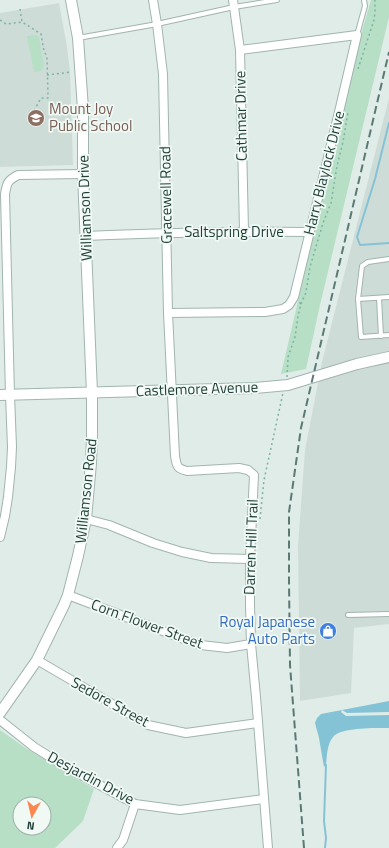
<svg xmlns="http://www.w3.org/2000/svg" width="389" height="848" font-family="'Titillium Web',sans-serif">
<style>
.built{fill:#cedcd7}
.green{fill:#b7dfc5;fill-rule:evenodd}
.water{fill:#84c3d6}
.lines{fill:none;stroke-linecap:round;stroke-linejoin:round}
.stream{stroke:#84c3d6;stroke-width:2}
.service-casing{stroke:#a2b4b0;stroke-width:6}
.minor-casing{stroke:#a2b4b0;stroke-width:10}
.tertiary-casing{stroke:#a2b4b0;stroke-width:12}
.path{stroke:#7eb2a6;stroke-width:1.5;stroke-dasharray:2 3;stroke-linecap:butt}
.service{stroke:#fff;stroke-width:4}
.minor{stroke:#fff;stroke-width:8}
.tertiary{stroke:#fff;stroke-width:10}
.rail{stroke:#5a7a74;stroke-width:2;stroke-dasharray:8 4;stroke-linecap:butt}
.labels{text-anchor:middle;stroke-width:3.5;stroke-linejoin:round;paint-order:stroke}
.education-label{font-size:15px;fill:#785e54;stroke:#f1f9f5;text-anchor:start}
.street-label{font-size:15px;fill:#1f3e38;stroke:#f1f9f5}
.shop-label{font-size:15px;fill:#366cbe;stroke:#f1f9f5;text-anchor:end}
</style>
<rect width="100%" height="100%" fill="#e0ece8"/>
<!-- built -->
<g class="built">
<polygon points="59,3 67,47 70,71 73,165 0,167 0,13"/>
<polygon points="389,98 389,624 354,628 351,693 300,701 298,546 305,450 322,362"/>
</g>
<!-- green -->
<g class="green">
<polygon points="371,0 389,0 389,17 320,305 306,369 281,374 358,45"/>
<polygon points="36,35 39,37 44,66 41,71 34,72 27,36"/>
<path d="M0,730L24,747L94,789L83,821L55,848H0ZM20,804H44V828H20Z"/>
</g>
<!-- water -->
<path class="water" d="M389,701V712L347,713L342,710L341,712L346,716L389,715V728C376,728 341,727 333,737C327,744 327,756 326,765L324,767L319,738L315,723L317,718L321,714Z"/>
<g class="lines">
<!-- stream -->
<g class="stream">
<polyline points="389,123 375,179 357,237 360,245 389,243"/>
<polyline points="325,848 326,838 324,821 326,765"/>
</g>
<!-- service casing -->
<g class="service-casing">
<g id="service">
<polyline points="357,35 365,6 364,0"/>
<polyline points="78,38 157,24 234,7 277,0"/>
<polyline points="389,259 368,262 362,266 358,299 361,337 389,335"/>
<polyline points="379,298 381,336"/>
<polyline points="358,299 389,297"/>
<polyline points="348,615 389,614"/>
</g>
</g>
<!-- minor casing -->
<g class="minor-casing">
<g id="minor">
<path d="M153,0L157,24L163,74L168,313L175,456C177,466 176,468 187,471L239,468L248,470L254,475L250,559V604L251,644L256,697L268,848"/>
<polyline points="233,0 240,50 244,231"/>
<path d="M86,236C161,233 235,231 309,232"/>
<polyline points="168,313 265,312 283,309 289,305 294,297 339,112 357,35 240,50"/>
<polyline points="86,519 109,525 153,543 182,552 211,558 250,559"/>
<path d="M0,537L5,516L8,497L11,467L12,447L10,395L5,194C7,183 7,181 18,175L83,174"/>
<polyline points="68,595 181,638 201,645 227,648 251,644"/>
<polyline points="37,660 148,725 186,733 258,723"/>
<polyline points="0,720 34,747 66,767 135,804 180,810 264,799"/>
<polyline points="117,848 123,840 135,804"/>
</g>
</g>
<!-- tertiary casing -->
<g class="tertiary-casing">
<g id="tertiary">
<polyline points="0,395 255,388 288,385 357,364 389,357"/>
<polyline points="0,713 37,660 64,605 68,595 78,556 86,519 91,463 92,436 92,393 83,174 83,109 78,38 71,0"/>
</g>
</g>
<!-- path -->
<g class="path">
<polyline points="20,9 22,22 41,34 44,51 47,57 48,98 41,98 30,118"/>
<polyline points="0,20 6,24 22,22"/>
<polyline points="358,69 374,20 375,13 375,0"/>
<polyline points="47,75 71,72"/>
<polyline points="301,304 306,292 310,267 323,223 331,203 337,166 343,142 348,112"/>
<polyline points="287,377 288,357 295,337 298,316 301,304 299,302"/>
<polyline points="260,519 264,480 283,393"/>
</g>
<!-- service -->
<use href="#service" class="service"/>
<!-- minor -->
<use href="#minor" class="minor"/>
<!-- tertiary -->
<use href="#tertiary" class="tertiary"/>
<!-- rail -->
<polyline class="rail" points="304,848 290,665 289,582 289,512 301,428 389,52"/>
</g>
<!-- icons -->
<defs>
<g id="school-disc" transform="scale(0.9)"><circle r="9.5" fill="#8d6e63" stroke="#f1f9f5"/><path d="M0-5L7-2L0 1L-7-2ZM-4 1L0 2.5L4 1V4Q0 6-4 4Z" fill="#fff"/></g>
<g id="shop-disc" transform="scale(0.9)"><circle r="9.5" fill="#3f7fe0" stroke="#f1f9f5"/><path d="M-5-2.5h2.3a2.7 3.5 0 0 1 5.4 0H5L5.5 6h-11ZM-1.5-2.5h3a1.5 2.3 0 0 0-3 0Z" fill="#fff"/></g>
</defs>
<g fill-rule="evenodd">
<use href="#school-disc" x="36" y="118"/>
<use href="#shop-disc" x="328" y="631"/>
</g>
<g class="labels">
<!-- education labels -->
<g class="education-label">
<text x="49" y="114">Mount Joy<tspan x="49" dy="17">Public School</tspan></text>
</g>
<!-- street labels -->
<g class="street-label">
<text transform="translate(241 116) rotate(-91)" y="5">Cathmar Drive</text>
<text transform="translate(324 173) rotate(-76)" y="5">Harry Blaylock Drive</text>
<text transform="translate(166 195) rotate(-91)" y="5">Gracewell Road</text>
<text transform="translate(85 208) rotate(-92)" y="5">Williamson Drive</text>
<text x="234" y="237">Saltspring Drive</text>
<text transform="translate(197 389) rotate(-2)" y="5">Castlemore Avenue</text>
<text transform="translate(86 491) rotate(-84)" y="5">Williamson Road</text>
<text transform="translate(251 547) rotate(-88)" y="5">Darren Hill Trail</text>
<text transform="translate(147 624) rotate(20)" y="5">Corn Flower Street</text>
<text transform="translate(110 702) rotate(29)" y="5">Sedore Street</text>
<text transform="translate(91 778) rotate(28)" y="5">Desjardin Drive</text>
</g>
<!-- shop labels -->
<g class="shop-label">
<text x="315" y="627">Royal Japanese<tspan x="315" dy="17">Auto Parts</tspan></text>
</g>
</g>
<!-- north arrow -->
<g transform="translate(32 816) rotate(188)"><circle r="19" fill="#f1f9f5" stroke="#9daea9"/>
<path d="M0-3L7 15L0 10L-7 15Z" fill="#fc874e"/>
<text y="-6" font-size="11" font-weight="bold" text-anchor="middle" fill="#1f3e38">N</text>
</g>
</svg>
